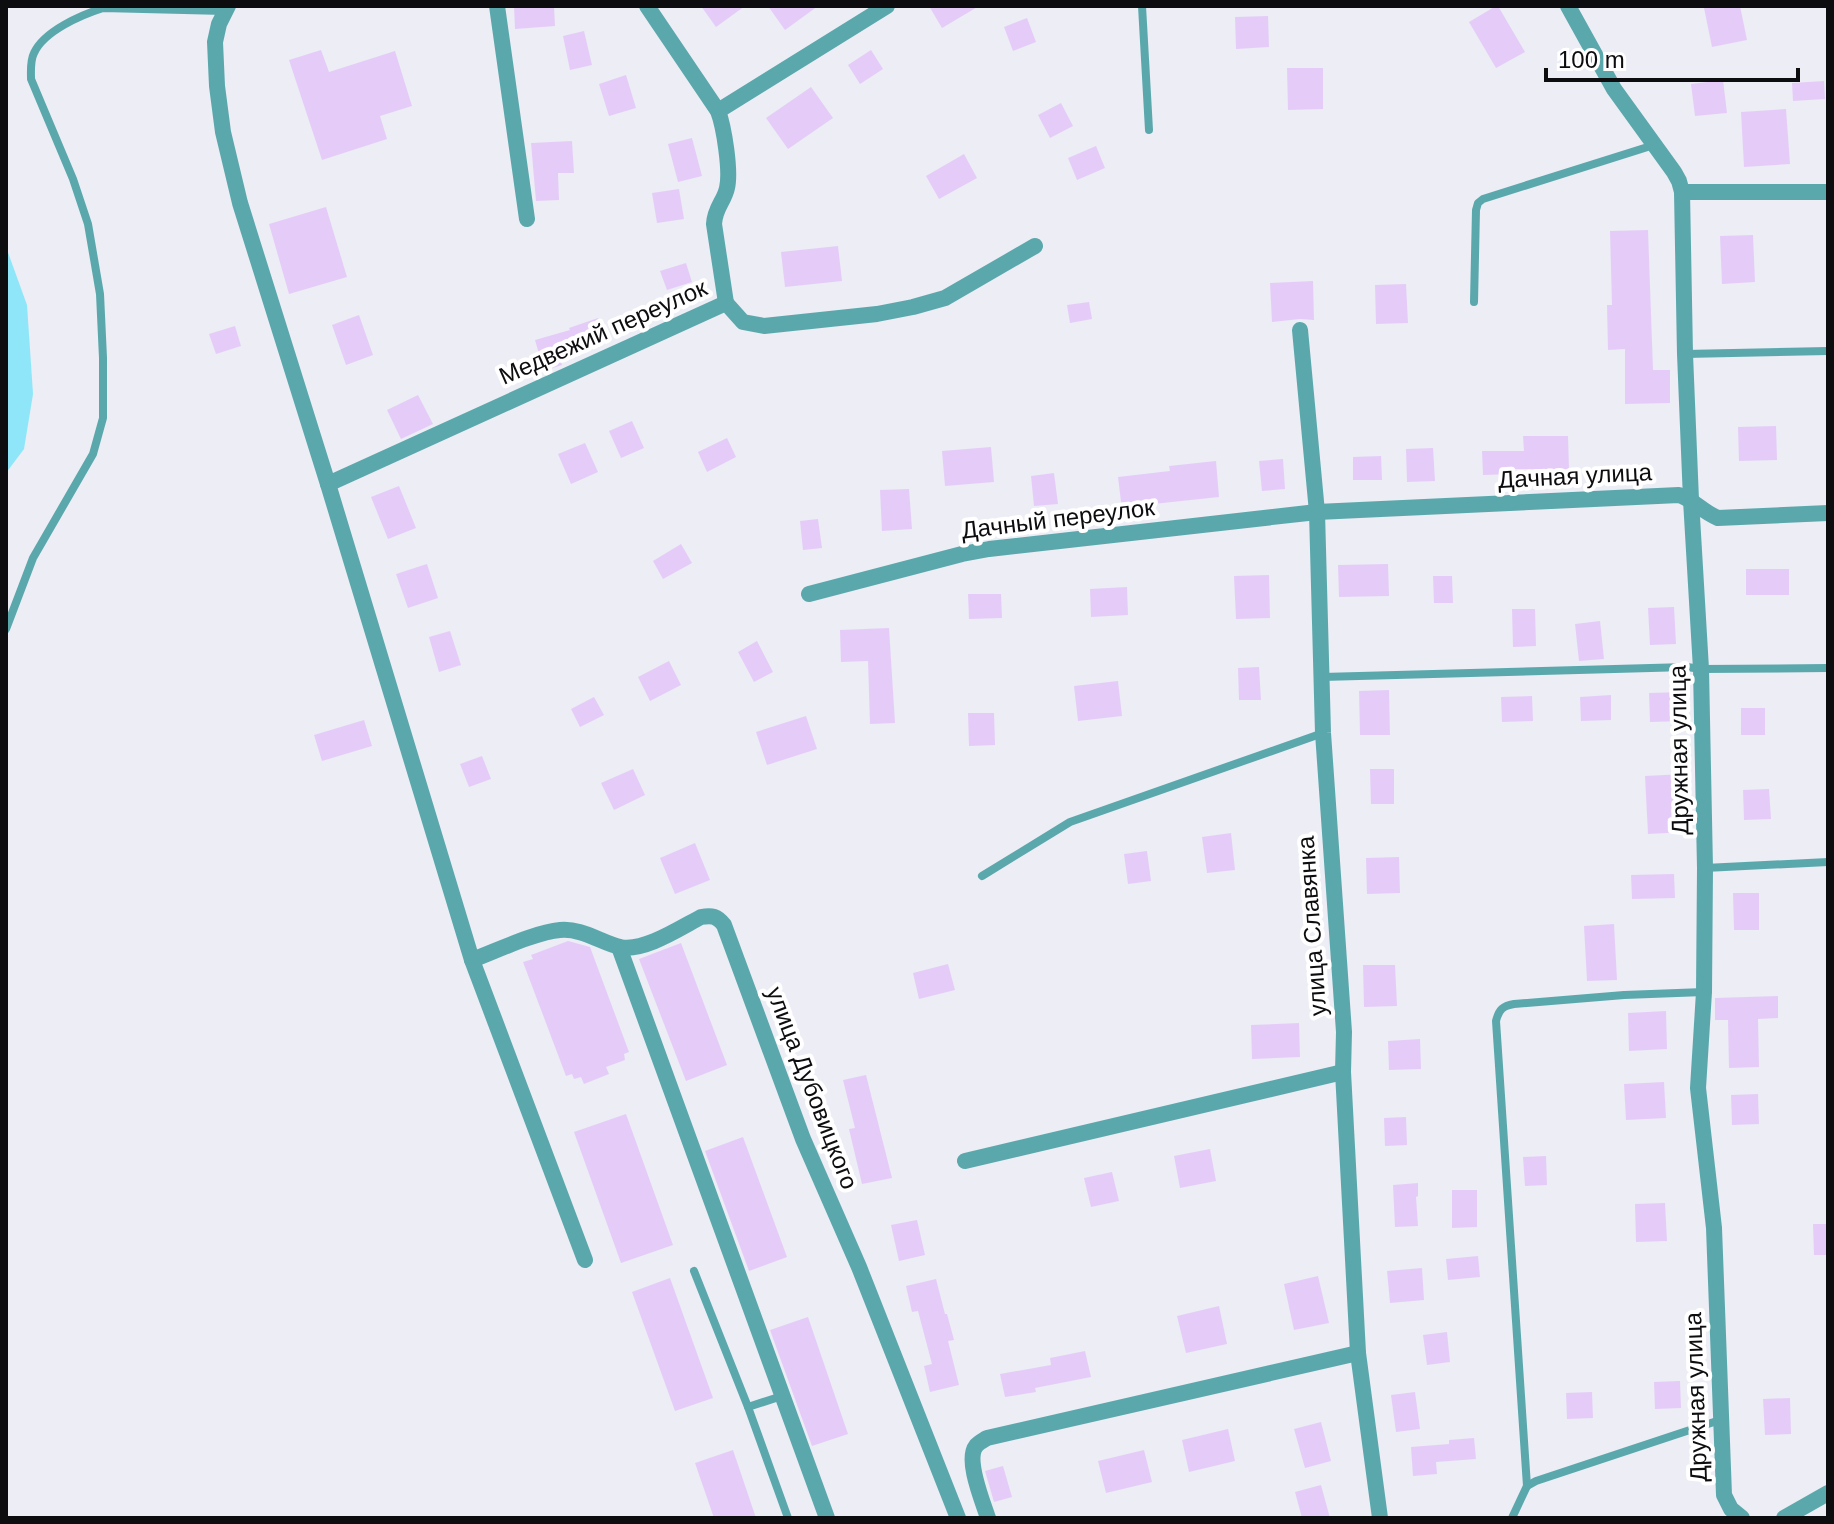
<svg xmlns="http://www.w3.org/2000/svg" width="1834" height="1524" font-family="Arial,sans-serif">
<style>
.water{fill:#8ee6f8}
.building{fill:#e5ccf8}
.lines{fill:none;stroke-linecap:round;stroke-linejoin:round}
.lane{stroke:#5ba8ac;stroke-width:8}
.street{stroke:#5ba8ac;stroke-width:16}
.labels{text-anchor:middle;stroke-width:8;stroke-linejoin:round;paint-order:stroke}
.street-label{font-size:24px;fill:#0d0d10;stroke:#fff}
</style>
<rect width="100%" height="100%" fill="#ecedf5"/>
<!-- water -->
<polygon class="water" points="6,247 27,305 33,394 24,449 6,473"/>
<!-- building -->
<g class="building">
<polygon points="514,6 554,6 555,26 515,29"/>
<polygon points="701,6 745,6 716,27"/>
<polygon points="768,6 818,6 785,30"/>
<polygon points="929,6 979,6 942,28"/>
<polygon points="1496,6 1498,6 1525,52 1496,68 1469,22"/>
<polygon points="1714,6 1740,6 1747,40 1712,47 1704,8"/>
<polygon points="1268,16 1269,47 1236,49 1235,17"/>
<polygon points="1027,18 1036,42 1013,51 1004,27"/>
<polygon points="584,31 592,65 570,70 563,36"/>
<polygon points="321,50 329,72 395,51 412,106 380,116 387,139 322,160 289,60"/>
<polygon points="871,50 883,69 860,84 848,65"/>
<polygon points="1287,68 1323,68 1323,109 1288,110"/>
<polygon points="626,75 636,108 609,116 599,84"/>
<polygon points="1723,80 1727,113 1695,116 1691,84"/>
<polygon points="1824,81 1825,99 1793,101 1792,83"/>
<polygon points="811,87 833,118 788,149 766,118"/>
<polygon points="1061,103 1073,126 1050,138 1038,115"/>
<polygon points="1786,109 1790,164 1744,167 1741,112"/>
<polygon points="692,138 702,176 678,182 668,144"/>
<polygon points="572,141 574,173 558,173 559,200 536,201 531,143"/>
<polygon points="1096,146 1105,168 1077,180 1068,158"/>
<polygon points="964,154 977,178 939,199 926,176"/>
<polygon points="679,189 684,219 657,223 652,193"/>
<polygon points="326,207 347,277 289,294 269,224"/>
<polygon points="1648,230 1653,370 1670,370 1670,403 1625,404 1625,349 1608,350 1607,305 1612,305 1610,231"/>
<polygon points="1753,235 1755,282 1722,284 1720,236"/>
<polygon points="838,246 842,281 785,287 781,252"/>
<polygon points="686,263 692,282 667,290 660,271"/>
<polygon points="1313,281 1314,320 1300,319 1272,322 1270,283"/>
<polygon points="1406,284 1408,323 1376,324 1375,285"/>
<polygon points="1089,302 1092,319 1070,323 1067,305"/>
<polygon points="359,315 373,355 346,365 332,325"/>
<polygon points="598,318 605,341 559,355 562,365 544,371 535,340 570,330 569,328"/>
<polygon points="235,326 241,346 216,354 209,334"/>
<polygon points="418,395 433,424 401,439 387,410"/>
<polygon points="632,421 644,448 621,458 609,431"/>
<polygon points="1776,426 1777,460 1739,461 1738,427"/>
<polygon points="1523,436 1568,436 1569,469 1510,469 1511,474 1483,475 1482,451 1524,451"/>
<polygon points="727,438 736,457 707,472 698,452"/>
<polygon points="585,443 598,472 571,484 558,454"/>
<polygon points="991,447 994,482 945,486 942,451"/>
<polygon points="1433,448 1435,481 1407,482 1406,449"/>
<polygon points="1381,456 1382,480 1353,480 1353,457"/>
<polygon points="1283,459 1285,489 1262,491 1259,461"/>
<polygon points="1216,461 1219,497 1153,504 1153,506 1122,510 1118,477 1170,471 1169,466"/>
<polygon points="1054,473 1058,504 1034,506 1031,476"/>
<polygon points="399,486 416,528 388,539 371,497"/>
<polygon points="909,489 912,529 882,531 880,490"/>
<polygon points="818,519 822,548 803,550 800,521"/>
<polygon points="681,544 692,563 663,579 653,561"/>
<polygon points="427,564 438,598 408,608 396,574"/>
<polygon points="1388,564 1389,596 1339,597 1338,565"/>
<rect x="1746" y="569" width="43" height="26"/>
<polygon points="1269,575 1270,618 1236,619 1234,576"/>
<polygon points="1433,576 1452,576 1453,603 1434,603"/>
<polygon points="1127,587 1128,615 1091,617 1090,589"/>
<polygon points="968,594 1001,594 1002,618 969,619"/>
<polygon points="1674,607 1676,644 1650,645 1648,608"/>
<polygon points="1512,609 1535,609 1536,646 1513,647"/>
<polygon points="1600,621 1604,659 1579,661 1575,624"/>
<polygon points="889,628 895,723 870,724 868,661 841,662 840,630"/>
<polygon points="450,631 461,665 439,672 429,637"/>
<polygon points="757,641 773,672 754,682 738,652"/>
<polygon points="669,661 681,685 650,701 638,677"/>
<polygon points="1259,667 1261,700 1239,700 1238,668"/>
<polygon points="1118,681 1122,716 1078,721 1074,686"/>
<polygon points="1389,690 1390,735 1360,735 1359,691"/>
<polygon points="1684,692 1684,721 1650,722 1649,693"/>
<polygon points="1611,695 1611,720 1581,721 1580,697"/>
<polygon points="1532,696 1533,721 1502,722 1501,697"/>
<polygon points="594,697 604,715 580,727 571,709"/>
<rect x="1741" y="708" width="24" height="27"/>
<polygon points="968,713 994,713 995,745 969,746"/>
<polygon points="806,716 817,749 767,765 756,732"/>
<polygon points="364,720 372,746 322,761 314,735"/>
<polygon points="482,756 491,779 469,787 460,764"/>
<polygon points="633,769 645,795 614,810 601,783"/>
<polygon points="1370,769 1394,769 1394,804 1371,804"/>
<polygon points="1683,774 1686,832 1648,834 1645,776"/>
<polygon points="1769,789 1771,819 1744,820 1743,790"/>
<polygon points="1231,833 1235,870 1207,873 1202,837"/>
<polygon points="695,843 710,880 675,894 660,858"/>
<polygon points="1147,851 1151,881 1128,884 1124,854"/>
<polygon points="1399,857 1400,893 1367,894 1366,858"/>
<polygon points="1674,874 1675,898 1632,899 1631,875"/>
<polygon points="1733,893 1759,893 1759,930 1734,930"/>
<polygon points="1614,924 1617,980 1587,981 1584,926"/>
<polygon points="568,941 590,947 629,1052 624,1054 625,1060 606,1067 609,1074 584,1084 581,1077 574,1079 572,1074 566,1076 523,962 533,959 531,955"/>
<polygon points="681,943 727,1065 686,1081 639,959"/>
<polygon points="948,964 955,990 919,999 913,973"/>
<polygon points="1363,965 1395,965 1397,1006 1364,1007"/>
<polygon points="1778,996 1778,1018 1758,1019 1759,1067 1729,1068 1728,1020 1715,1020 1715,998"/>
<polygon points="1666,1011 1667,1049 1629,1051 1628,1013"/>
<polygon points="1299,1023 1300,1057 1252,1059 1251,1025"/>
<polygon points="1420,1039 1421,1069 1389,1070 1388,1041"/>
<polygon points="866,1075 892,1178 862,1184 849,1129 855,1128 843,1080"/>
<polygon points="1664,1082 1666,1118 1626,1120 1624,1084"/>
<polygon points="1758,1094 1759,1124 1732,1125 1731,1095"/>
<polygon points="626,1114 673,1245 621,1263 574,1132"/>
<polygon points="1406,1117 1407,1145 1385,1146 1384,1118"/>
<polygon points="743,1137 787,1257 749,1271 705,1151"/>
<polygon points="1210,1149 1216,1181 1180,1188 1174,1156"/>
<polygon points="1546,1156 1547,1185 1525,1186 1523,1157"/>
<polygon points="1112,1172 1119,1201 1091,1207 1084,1178"/>
<polygon points="1418,1183 1418,1196 1416,1197 1418,1226 1395,1227 1393,1185"/>
<polygon points="1452,1190 1477,1190 1477,1227 1452,1228"/>
<polygon points="1665,1203 1667,1241 1636,1242 1635,1204"/>
<polygon points="917,1220 925,1255 899,1261 891,1225"/>
<polygon points="1813,1224 1828,1224 1828,1255 1814,1255"/>
<polygon points="1478,1256 1480,1277 1448,1280 1446,1259"/>
<polygon points="1422,1268 1424,1300 1390,1303 1387,1271"/>
<polygon points="1318,1276 1329,1323 1294,1330 1284,1284"/>
<polygon points="670,1278 713,1398 675,1411 632,1292"/>
<polygon points="936,1279 945,1314 947,1314 954,1340 948,1341 959,1385 930,1392 924,1366 932,1364 918,1311 912,1312 906,1286"/>
<polygon points="1219,1306 1227,1344 1186,1353 1177,1316"/>
<polygon points="808,1317 848,1434 812,1446 770,1330"/>
<polygon points="1447,1332 1450,1362 1427,1365 1423,1335"/>
<polygon points="1085,1351 1091,1377 1035,1388 1036,1392 1005,1397 1000,1374 1051,1365 1050,1358"/>
<polygon points="1680,1381 1681,1408 1655,1409 1654,1382"/>
<polygon points="1415,1392 1420,1429 1396,1432 1391,1395"/>
<polygon points="1592,1392 1593,1418 1567,1419 1566,1393"/>
<polygon points="1790,1398 1791,1434 1765,1435 1763,1399"/>
<polygon points="1321,1422 1331,1461 1305,1468 1294,1429"/>
<polygon points="1228,1429 1235,1461 1189,1472 1182,1440"/>
<polygon points="1474,1438 1476,1459 1436,1462 1437,1474 1413,1476 1411,1447 1449,1444 1449,1440"/>
<polygon points="733,1450 756,1518 714,1518 695,1463"/>
<polygon points="1144,1450 1152,1482 1106,1493 1098,1461"/>
<polygon points="1003,1466 1012,1497 994,1502 985,1471"/>
<polygon points="1321,1485 1330,1518 1302,1518 1295,1492"/>
</g>
<g class="lines">
<!-- lane -->
<g class="lane">
<polyline points="1142,6 1149,130"/>
<polyline points="1474,302 1476,210 1478,203 1483,199 1654,145"/>
<polyline points="1685,354 1828,351"/>
<path d="M6,629L33,558L93,454L103,418V358L100,294L88,224L73,179L31,79C31,70 30,61 34,53C44,31 81,15 103,8L224,11"/>
<polyline points="1322,677 1687,667 1701,669 1828,668"/>
<polyline points="1705,868 1828,862"/>
<polyline points="982,876 1070,822 1323,733"/>
<polyline points="694,1271 748,1407 788,1518"/>
<polyline points="748,1407 782,1396"/>
<path d="M1527,1486L1496,1021C1499,1009 1503,1006 1514,1004L1624,995L1704,992"/>
<polyline points="1512,1518 1527,1486 1536,1481 1720,1420"/>
</g>
<!-- street -->
<g class="street">
<polyline points="228,6 219,24 215,42 217,86 223,132 240,203 328,484 472,960 585,1260"/>
<polyline points="497,6 527,219"/>
<path d="M647,6L718,111C724,127 731,171 727,188C724,202 715,207 714,224L726,303"/>
<polyline points="1568,6 1614,89 1674,172 1679,181 1682,192 1685,354 1691,500 1701,669 1705,868 1704,992 1698,1088 1714,1228 1724,1495 1731,1509 1742,1518"/>
<polyline points="718,111 887,6"/>
<polyline points="1682,192 1828,192"/>
<polyline points="1300,330 1317,512 1323,733 1344,1032 1343,1072 1358,1353 1380,1518"/>
<polyline points="328,484 726,303 743,322 764,326 877,314 913,307 945,298 1035,246"/>
<path d="M809,594L962,554L989,549L1317,512L1679,495C1696,501 1701,511 1718,518L1828,513"/>
<polyline points="619,947 827,1518"/>
<path d="M472,960C496,951 536,932 560,930C582,928 600,942 620,947C644,952 680,928 701,917C712,915 717,916 724,925L803,1139L859,1267L958,1518"/>
<polyline points="965,1161 1343,1072"/>
<path d="M988,1518C983,1502 965,1460 976,1446C978,1443 984,1440 987,1438L1358,1353"/>
<polyline points="1784,1518 1828,1493"/>
</g>
</g>
<g class="labels">
<!-- street labels -->
<g class="street-label">
<text transform="translate(603 332) rotate(-24)" y="8">Медвежий переулок</text>
<text transform="translate(1575 476) rotate(-3)" y="8">Дачная улица</text>
<text transform="translate(1058 519) rotate(-7)" y="8">Дачный переулок</text>
<text transform="translate(1679 750) rotate(-91)" y="8">Дружная улица</text>
<text transform="translate(1312 926) rotate(-94)" y="8">улица Славянка</text>
<text transform="translate(812 1088) rotate(69)" y="8">улица Дубовицкого</text>
<text transform="translate(1696 1397) rotate(-92)" y="8">Дружная улица</text>
</g>
</g>
<!-- border -->
<rect width="1834" height="1524" fill="none" stroke="#0d0d10" stroke-width="16"/>
<!-- scale -->
<path d="M1546 68v12h252v-12" fill="none" stroke="#0d0d10" stroke-width="4"/>
<text x="1558" y="68" font-size="24" fill="#0d0d10" stroke="#ffffff" stroke-width="6" paint-order="stroke">100 m</text>
</svg>
